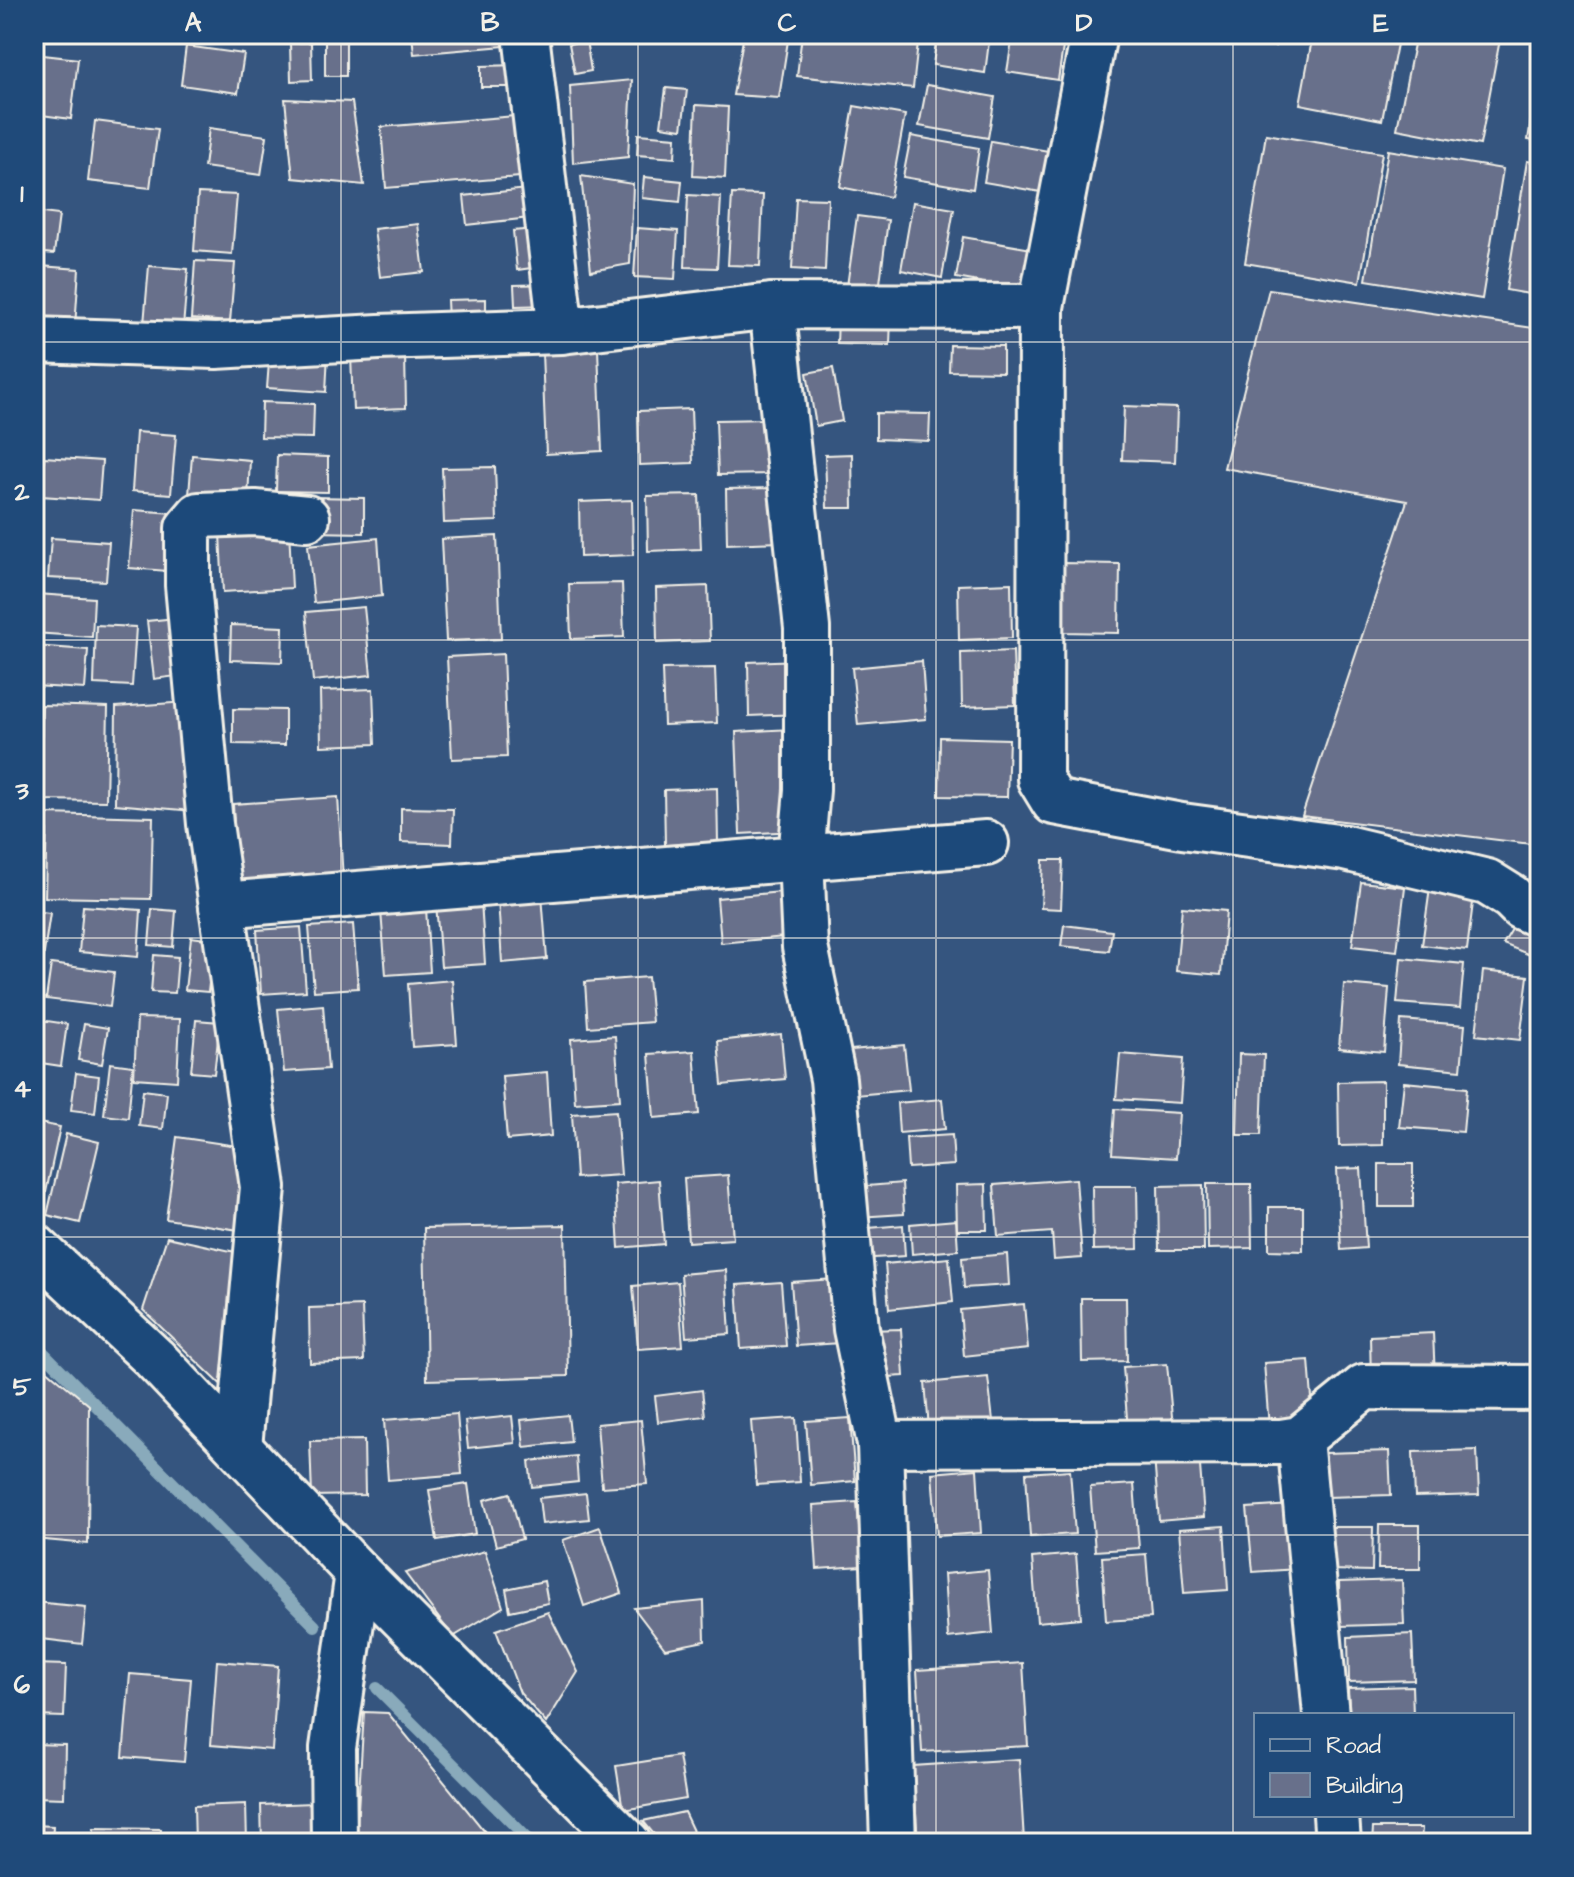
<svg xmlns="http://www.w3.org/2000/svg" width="1574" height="1877" font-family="'Architects Daughter',sans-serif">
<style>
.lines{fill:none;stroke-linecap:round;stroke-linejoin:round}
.stream{stroke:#89aabb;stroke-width:12}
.building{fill:#68708b;stroke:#f4f1e8;stroke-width:2}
.minor-casing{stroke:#f4f1e8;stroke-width:50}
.major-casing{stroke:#f4f1e8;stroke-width:50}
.minor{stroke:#1f4a7a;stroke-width:44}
.major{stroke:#1f4a7a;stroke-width:44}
.grid{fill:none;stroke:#f4f1e8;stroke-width:2;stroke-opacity:0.55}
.neatline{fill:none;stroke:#f4f1e8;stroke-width:3}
.grid-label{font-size:26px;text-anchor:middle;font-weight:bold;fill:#f4f1e8}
</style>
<rect width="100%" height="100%" fill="#35557f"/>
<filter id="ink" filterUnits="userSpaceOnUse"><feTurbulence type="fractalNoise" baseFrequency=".0125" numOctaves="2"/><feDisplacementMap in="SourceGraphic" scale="16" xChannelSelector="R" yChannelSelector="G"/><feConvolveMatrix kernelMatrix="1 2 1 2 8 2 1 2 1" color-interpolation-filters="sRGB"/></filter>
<g filter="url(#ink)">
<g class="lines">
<!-- stream -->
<g class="stream">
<polyline points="34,1343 315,1626"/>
<polyline points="377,1688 532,1843"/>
</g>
</g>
<!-- building -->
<g class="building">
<polygon points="412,34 514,34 515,45 414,54"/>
<polygon points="744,34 789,34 779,98 733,95"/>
<polygon points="802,34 919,34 913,88 797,76"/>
<polygon points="937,34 990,34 985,73 933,65"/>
<polygon points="1013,34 1065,34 1058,80 1007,72"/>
<polygon points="1200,34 1277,34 1275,46"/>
<polygon points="1313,34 1399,34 1382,120 1300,104"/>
<polygon points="1416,34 1501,34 1480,145 1397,129"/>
<rect x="325" y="38" width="21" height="38"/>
<polygon points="586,40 591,71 575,74 569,44"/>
<polygon points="311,42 312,80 291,81 290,43"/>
<polygon points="186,46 244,54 238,93 181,85"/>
<polygon points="34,54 78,59 71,119 34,114"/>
<polygon points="1540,62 1540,142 1528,140"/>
<polygon points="520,65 520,87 481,87 481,66"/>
<polygon points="632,80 628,157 573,163 570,86"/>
<polygon points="927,85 995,97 988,138 919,126"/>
<polygon points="666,88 687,90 682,129 661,126"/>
<polygon points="285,99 352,102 364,185 293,178"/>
<polygon points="696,105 728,107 725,178 693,176"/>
<polygon points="854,106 905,115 890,197 840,187"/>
<polygon points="527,115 532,176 386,188 381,127"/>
<polygon points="95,121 158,129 150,188 88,181"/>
<polygon points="209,128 267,136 261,175 204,167"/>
<polygon points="638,134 676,137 675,158 637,155"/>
<polygon points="1266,134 1382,153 1360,282 1245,263"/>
<polygon points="911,136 979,148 973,189 903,177"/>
<polygon points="991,141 1060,153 1052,194 984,182"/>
<polygon points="1388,150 1503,169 1482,299 1366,280"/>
<polygon points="1527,161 1540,163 1540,296 1506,290"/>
<polygon points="581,176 633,184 630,264 591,271"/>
<polygon points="644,177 682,181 680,202 642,198"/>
<polygon points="526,189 529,218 467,225 464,196"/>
<polygon points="198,193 237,195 232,254 194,251"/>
<polygon points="732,194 763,195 760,266 728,265"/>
<polygon points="688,195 721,197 717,268 685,267"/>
<polygon points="796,198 828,199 825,271 792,269"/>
<polygon points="913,202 954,209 942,278 901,270"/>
<polygon points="34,212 59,215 54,254 34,252"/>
<polygon points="857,216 888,220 879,291 847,286"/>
<polygon points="418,224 424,272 380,277 374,229"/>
<polygon points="637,228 678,231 675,279 634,277"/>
<polygon points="535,229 539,267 517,270 513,231"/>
<polygon points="963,237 1032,249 1025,290 956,278"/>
<polygon points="195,261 235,263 230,322 191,319"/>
<polygon points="40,266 79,269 75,327 36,324"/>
<polygon points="149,266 188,269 183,327 144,324"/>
<polygon points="553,284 553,305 515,306 514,285"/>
<polygon points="1269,289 1540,329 1540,845 1302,816 1407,501 1224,468"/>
<polygon points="486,299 486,321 448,321 447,300"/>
<polygon points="838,318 891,318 890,345 837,344"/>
<polygon points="950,345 1003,346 1003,372 949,371"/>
<polygon points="270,349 328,353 326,392 267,388"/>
<polygon points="598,349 602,451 546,454 542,352"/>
<polygon points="34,354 48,357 38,415 34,414"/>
<polygon points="405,354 406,408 353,410 351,355"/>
<polygon points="833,368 842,421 816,426 807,373"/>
<polygon points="262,402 314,404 313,438 261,437"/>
<polygon points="1124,406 1177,408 1175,462 1122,460"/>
<polygon points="691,409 693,463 639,465 638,411"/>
<polygon points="876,413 930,414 929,441 876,439"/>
<polygon points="769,419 771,474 718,475 716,420"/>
<polygon points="136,432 176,435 171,494 132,491"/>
<polygon points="852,454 853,508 827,508 825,455"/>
<polygon points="192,455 250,460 248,498 189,495"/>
<polygon points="277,455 328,457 328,492 276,491"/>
<polygon points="44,457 102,461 99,500 41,496"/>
<polygon points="495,467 497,521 444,523 442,468"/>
<polygon points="779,488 781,542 727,544 726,489"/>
<polygon points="699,495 701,549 648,551 647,496"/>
<polygon points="313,497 364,498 364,533 312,532"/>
<polygon points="632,500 633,555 580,557 579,502"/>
<polygon points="134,510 173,513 168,571 129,568"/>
<polygon points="289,529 292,588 223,592 220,534"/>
<polygon points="497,536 501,639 446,641 441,539"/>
<polygon points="51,538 109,542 106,581 48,578"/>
<polygon points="378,538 382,596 314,603 308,545"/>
<polygon points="1062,563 1120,564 1119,633 1061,632"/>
<polygon points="622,583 624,637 571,639 569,584"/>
<polygon points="1011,583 1012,638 959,640 958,585"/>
<polygon points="708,586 710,641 657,643 656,588"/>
<polygon points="37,594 94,598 92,637 34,633"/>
<polygon points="364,607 371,675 313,681 306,612"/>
<polygon points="186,617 193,674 154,679 147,621"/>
<polygon points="96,625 136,627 132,686 94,684"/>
<polygon points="231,625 283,627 282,662 230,660"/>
<polygon points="34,646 88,650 85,689 34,686"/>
<polygon points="1013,651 1015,705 962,707 961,653"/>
<polygon points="503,654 507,757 452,759 447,657"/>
<polygon points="801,660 803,714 749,716 748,662"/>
<polygon points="922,661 926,719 858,725 852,668"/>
<polygon points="715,668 717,723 664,725 662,669"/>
<polygon points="373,689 375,744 321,746 320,691"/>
<polygon points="187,702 193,811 115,804 116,707"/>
<polygon points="42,705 108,707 106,801 40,800"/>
<polygon points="233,709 285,710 285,745 233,744"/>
<polygon points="792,729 797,831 740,834 736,732"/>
<polygon points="940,737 1009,739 1007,797 939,796"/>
<polygon points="717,788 718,843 665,845 664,790"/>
<polygon points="338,797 343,880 237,886 233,804"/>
<polygon points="401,808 453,809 452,844 401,842"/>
<polygon points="47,814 153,817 151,899 45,897"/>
<polygon points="1043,860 1063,860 1061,909 1041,908"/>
<polygon points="1431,881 1475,887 1467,950 1422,945"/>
<polygon points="1361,882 1405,887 1397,951 1352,946"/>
<polygon points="781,892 785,937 721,943 717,898"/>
<polygon points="542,895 547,959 502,963 498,899"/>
<polygon points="481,900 485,964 441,967 436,903"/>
<polygon points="83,906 141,910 138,957 79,952"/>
<polygon points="1182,907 1226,911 1221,975 1176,971"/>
<polygon points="426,908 430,972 386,975 381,911"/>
<polygon points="152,909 176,911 173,947 149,945"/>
<polygon points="34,911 50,913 38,993 34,992"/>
<polygon points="1523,911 1540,918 1540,959 1503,944"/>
<polygon points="353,924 358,988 314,991 309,927"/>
<polygon points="1064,925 1112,931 1109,951 1061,946"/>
<polygon points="301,927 306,991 261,994 257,930"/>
<polygon points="191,937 214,940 208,992 185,990"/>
<polygon points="154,955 178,957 175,993 151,992"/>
<polygon points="1401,958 1464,964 1460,1008 1397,1003"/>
<polygon points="51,964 114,972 110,1007 46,999"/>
<polygon points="1483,971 1528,976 1520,1040 1476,1035"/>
<polygon points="648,977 652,1022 588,1027 585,982"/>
<polygon points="452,980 457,1044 412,1047 408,984"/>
<polygon points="1344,984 1389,988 1384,1052 1339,1048"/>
<polygon points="323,1005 328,1069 284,1072 278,1009"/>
<polygon points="137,1018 180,1019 177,1081 134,1078"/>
<polygon points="34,1019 67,1024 61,1066 34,1062"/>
<polygon points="196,1020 220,1022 214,1074 191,1072"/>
<polygon points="1401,1020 1465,1025 1461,1070 1398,1064"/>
<polygon points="84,1024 108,1028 102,1064 78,1060"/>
<polygon points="781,1034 785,1079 722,1085 718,1041"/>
<polygon points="615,1036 620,1100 575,1103 571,1039"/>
<polygon points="904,1045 909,1090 845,1096 841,1051"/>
<polygon points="694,1051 699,1114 654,1118 649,1054"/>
<polygon points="1120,1054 1183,1059 1180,1103 1116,1099"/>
<polygon points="1239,1054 1264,1055 1261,1135 1237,1135"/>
<polygon points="110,1063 133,1066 128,1118 104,1115"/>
<polygon points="547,1072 551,1136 507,1140 502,1076"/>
<polygon points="76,1073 99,1076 95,1113 71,1110"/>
<polygon points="1383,1081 1383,1145 1339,1146 1338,1082"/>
<polygon points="1404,1082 1467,1088 1463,1132 1399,1127"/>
<polygon points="143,1090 167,1093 163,1129 139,1126"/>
<polygon points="942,1099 945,1129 899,1133 897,1103"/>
<polygon points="1115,1109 1179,1113 1176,1158 1112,1154"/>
<polygon points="616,1111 621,1175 576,1178 572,1114"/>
<polygon points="34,1122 60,1127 45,1197 34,1190"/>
<polygon points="66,1134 99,1142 80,1223 47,1215"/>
<polygon points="952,1135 954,1165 908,1168 906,1138"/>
<polygon points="177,1137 251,1148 239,1230 166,1219"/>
<rect x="1379" y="1164" width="34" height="43"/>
<polygon points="1361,1168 1366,1248 1341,1250 1337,1169"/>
<polygon points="728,1175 733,1239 688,1242 684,1178"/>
<polygon points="1076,1179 1082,1258 1054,1260 1052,1232 998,1236 994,1185"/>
<polygon points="659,1180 664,1244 619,1248 615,1184"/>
<polygon points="902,1183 904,1214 858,1217 856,1187"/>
<polygon points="986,1184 987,1230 957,1230 956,1185"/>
<polygon points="1207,1184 1251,1184 1252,1248 1208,1249"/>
<polygon points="1203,1185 1204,1250 1159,1250 1158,1186"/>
<polygon points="1092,1186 1137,1186 1138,1249 1093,1250"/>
<polygon points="1269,1207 1303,1207 1303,1251 1269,1250"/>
<polygon points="956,1220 958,1250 912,1254 910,1224"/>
<polygon points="565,1225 568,1376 427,1380 424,1228"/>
<polygon points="903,1225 905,1256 859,1259 857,1229"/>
<polygon points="167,1237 240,1253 233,1396 143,1310"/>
<polygon points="1007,1254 1009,1285 964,1288 962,1258"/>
<polygon points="949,1258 953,1302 889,1309 885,1264"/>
<polygon points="726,1270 730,1334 686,1337 681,1274"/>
<polygon points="835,1279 840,1343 796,1346 791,1282"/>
<polygon points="678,1282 683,1346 638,1349 633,1286"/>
<polygon points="781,1282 786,1346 741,1349 737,1285"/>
<polygon points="1081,1298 1126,1298 1127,1361 1082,1362"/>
<polygon points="1024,1304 1028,1349 964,1356 960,1310"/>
<polygon points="362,1306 364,1361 310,1363 309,1308"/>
<polygon points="901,1329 904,1376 871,1378 868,1330"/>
<polygon points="1433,1333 1435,1378 1371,1381 1370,1336"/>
<polygon points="34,1359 89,1405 88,1544 34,1539"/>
<polygon points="1309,1360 1314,1424 1269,1427 1264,1363"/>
<polygon points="1167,1364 1173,1427 1128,1431 1123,1367"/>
<polygon points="988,1377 993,1421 929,1428 925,1383"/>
<polygon points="702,1390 705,1416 658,1422 655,1396"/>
<polygon points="457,1414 462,1474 388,1480 384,1420"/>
<polygon points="568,1415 571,1442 524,1447 521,1420"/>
<polygon points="512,1416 515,1443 468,1448 465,1421"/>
<polygon points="796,1418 800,1482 756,1485 751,1421"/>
<polygon points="850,1418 855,1481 811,1485 806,1421"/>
<polygon points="641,1420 647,1484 602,1487 597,1424"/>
<polygon points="364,1440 365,1495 312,1496 310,1441"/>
<polygon points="1477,1450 1479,1495 1415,1497 1413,1452"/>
<polygon points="1389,1451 1391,1495 1327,1497 1325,1453"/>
<polygon points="1199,1453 1204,1517 1159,1521 1154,1456"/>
<polygon points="576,1456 578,1482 532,1487 529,1461"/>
<polygon points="977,1469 981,1533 937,1536 932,1473"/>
<polygon points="1070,1470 1075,1534 1030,1537 1026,1473"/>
<polygon points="468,1484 475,1534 437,1540 429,1490"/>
<polygon points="1134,1484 1139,1548 1095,1551 1090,1487"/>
<polygon points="510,1493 522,1539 496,1546 484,1500"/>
<polygon points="586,1493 589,1519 542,1524 539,1498"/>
<polygon points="857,1502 862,1566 817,1569 813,1505"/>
<polygon points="1292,1505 1297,1569 1253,1572 1247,1508"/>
<polygon points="1379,1525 1420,1525 1420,1569 1378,1569"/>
<polygon points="1224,1526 1228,1590 1184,1593 1179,1529"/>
<polygon points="600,1527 622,1593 584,1606 563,1540"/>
<polygon points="1331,1527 1373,1527 1372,1571 1330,1570"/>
<polygon points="485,1551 503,1607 453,1637 405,1573"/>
<polygon points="1076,1554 1081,1618 1037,1622 1032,1558"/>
<polygon points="1146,1554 1151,1618 1106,1621 1102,1557"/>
<polygon points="988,1570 993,1633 948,1638 944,1574"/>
<polygon points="1402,1580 1404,1624 1340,1626 1339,1582"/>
<polygon points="544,1581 548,1603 510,1611 506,1589"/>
<polygon points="704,1601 705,1641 665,1649 634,1608"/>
<polygon points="34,1602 86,1607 82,1644 34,1638"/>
<polygon points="548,1612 578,1672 546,1723 520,1693 496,1630"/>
<polygon points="1412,1634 1414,1680 1349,1682 1348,1637"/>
<polygon points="217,1661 278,1666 272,1750 211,1745"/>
<polygon points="1023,1663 1028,1746 922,1752 917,1670"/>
<polygon points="34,1664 66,1665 64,1717 34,1716"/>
<polygon points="130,1674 191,1679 184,1762 123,1757"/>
<polygon points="1412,1686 1413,1715 1349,1715 1348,1688"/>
<polygon points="364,1712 388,1713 494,1843 356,1843"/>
<polygon points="34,1744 65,1745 64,1798 34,1797"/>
<polygon points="679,1756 686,1799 623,1810 616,1766"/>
<polygon points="1019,1759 1024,1841 918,1843 913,1766"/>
<polygon points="313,1803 314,1843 262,1843 261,1805"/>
<polygon points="246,1804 247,1843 195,1843 194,1806"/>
<polygon points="684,1812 693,1831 677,1843 661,1843 643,1821"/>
<polygon points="34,1825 53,1826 52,1843 34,1843"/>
<polygon points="94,1828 161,1829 160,1843 93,1843"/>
<polygon points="1373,1828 1422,1828 1421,1843 1372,1843"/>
<polygon points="1161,1835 1162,1843 1117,1843 1117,1839"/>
</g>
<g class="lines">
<!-- minor casing -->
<g class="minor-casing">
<g id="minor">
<polyline points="526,34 561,331"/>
<polyline points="1094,34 1041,307 1040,779 1054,802 1182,826 1345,848 1487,882 1511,897 1521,907 1540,915"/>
<polyline points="772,306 807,628 807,790 801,857 805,947 833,1079 856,1329 880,1444 893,1843"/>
<polyline points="34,340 216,346 379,337 561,331 772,306 1041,307"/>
<polyline points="222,905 986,843"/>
<polyline points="1300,1439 1326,1715"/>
<polyline points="880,1444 1281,1442 1300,1439 1364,1387 1540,1388"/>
<polyline points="239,1447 263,1187 210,824 188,585 188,528 199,515 255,513 307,518"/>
<polyline points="1336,1815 1338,1843"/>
<polyline points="334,1843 333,1748 358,1573"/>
</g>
</g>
<!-- major casing -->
<g class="major-casing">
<polyline id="major" points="34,1246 154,1358 358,1573 628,1843"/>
</g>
<!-- minor -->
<use href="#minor" class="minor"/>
<!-- major -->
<use href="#major" class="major"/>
</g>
</g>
<!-- grid -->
<path class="grid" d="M341,34V1843M638,34V1843M936,34V1843M1233,34V1843M34,342H1540M34,640H1540M34,938H1540M34,1237H1540M34,1535H1540"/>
<!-- margin -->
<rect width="1574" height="1877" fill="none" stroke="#1f4a7a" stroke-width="88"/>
<!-- legend -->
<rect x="1254" y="1713" width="260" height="104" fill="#1f4a7a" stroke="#748da6" stroke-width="2"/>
<rect x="1270" y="1739" width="40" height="12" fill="#1f4a7a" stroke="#748da6" stroke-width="2"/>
<text x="1326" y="1753" font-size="24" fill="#f4f1e8">Road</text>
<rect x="1270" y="1773" width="40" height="24" fill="#68708b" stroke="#748da6" stroke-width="2"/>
<text x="1326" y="1793" font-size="24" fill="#f4f1e8">Building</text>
<rect x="44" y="44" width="1486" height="1789" class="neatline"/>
<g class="grid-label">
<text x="193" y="31">A</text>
<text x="490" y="31">B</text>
<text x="787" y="31">C</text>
<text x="1084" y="31">D</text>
<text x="1381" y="31">E</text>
<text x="22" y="202">1</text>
<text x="22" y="500">2</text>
<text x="22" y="799">3</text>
<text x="22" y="1097">4</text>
<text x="22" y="1395">5</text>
<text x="22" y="1693">6</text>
</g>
</svg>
